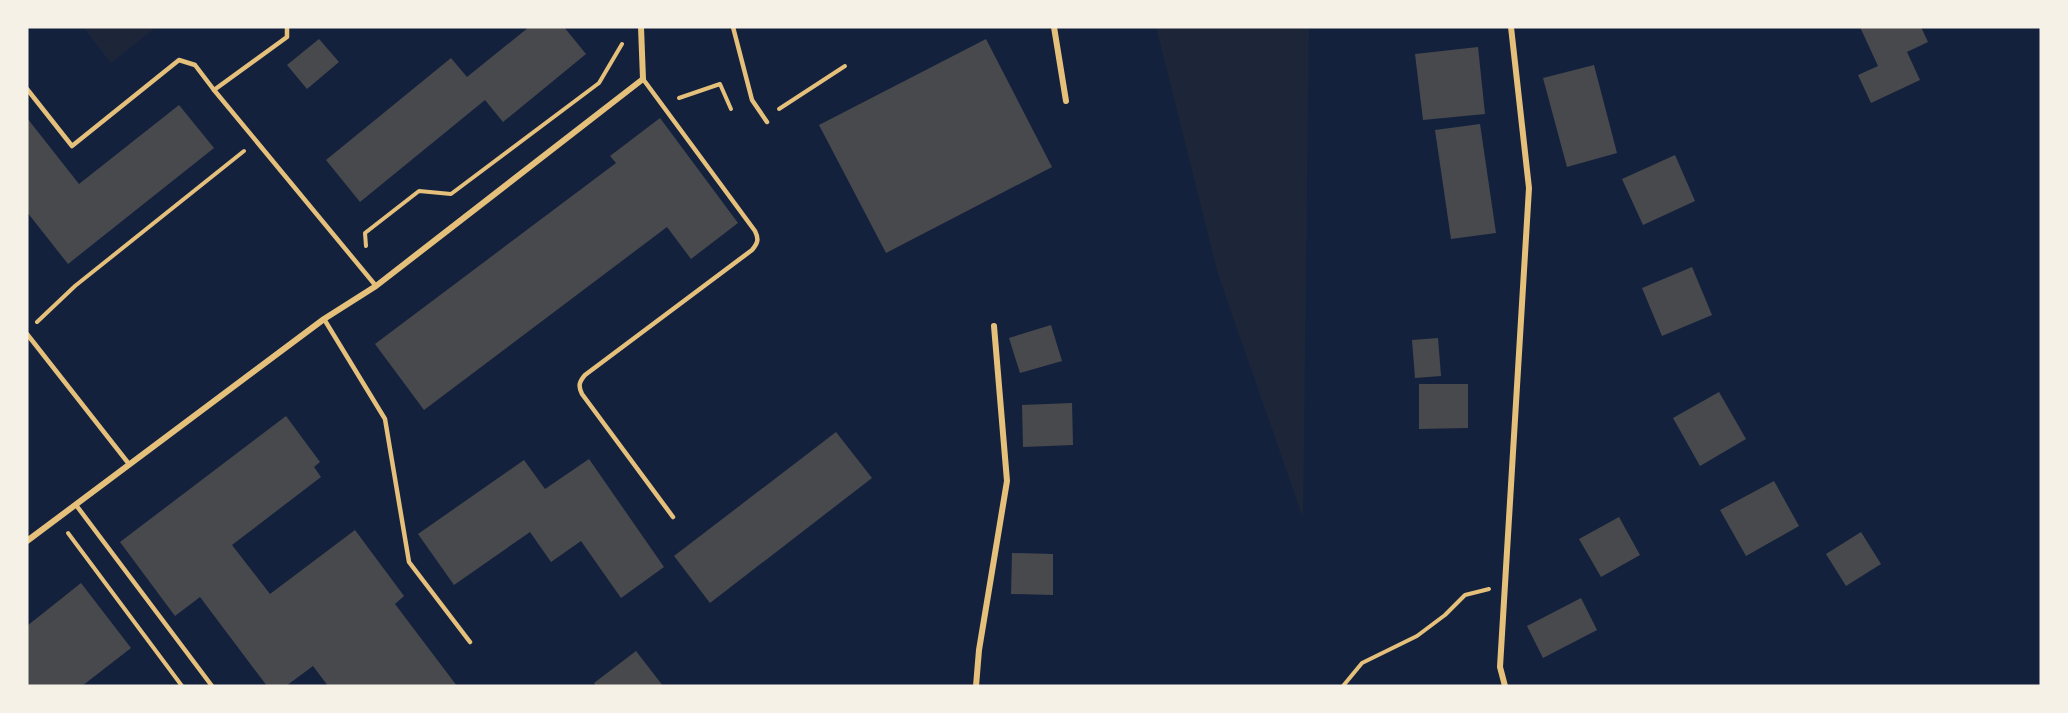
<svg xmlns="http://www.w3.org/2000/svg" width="2068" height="713" font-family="Lato,sans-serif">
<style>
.green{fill:#1d2539}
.building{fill:#48494c}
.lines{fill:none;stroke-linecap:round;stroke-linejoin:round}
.path{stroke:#e5c07b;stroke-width:4}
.service{stroke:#e5c07b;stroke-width:4.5}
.minor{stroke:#e5c07b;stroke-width:6}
</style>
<rect width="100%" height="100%" fill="#14213d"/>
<!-- green -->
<g class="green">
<polygon points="83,27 156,27 111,63"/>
<polygon points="1156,27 1309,27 1303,518 1218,274"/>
</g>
<!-- building -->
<g class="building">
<polygon points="529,27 564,27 586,54 503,122 485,100 360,202 326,160 451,58 467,77"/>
<polygon points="1860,27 1921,27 1928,42 1907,52 1920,80 1871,103 1858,75 1878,66"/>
<polygon points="319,39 339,62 307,89 287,65"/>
<polygon points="986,39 1052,167 886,253 819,125"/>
<polygon points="1478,47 1485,114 1423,120 1415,54"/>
<polygon points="1594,65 1617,153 1567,167 1543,78"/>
<polygon points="179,105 214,148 68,264 27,212 27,118 79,184"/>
<polygon points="660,118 738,223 691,259 667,227 424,410 375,344 616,163 610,156"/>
<polygon points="1480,124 1496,233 1451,239 1435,130"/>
<polygon points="1675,155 1695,201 1643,225 1622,179"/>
<polygon points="1692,267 1712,315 1662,336 1642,288"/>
<polygon points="1051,325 1062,361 1020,373 1009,338"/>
<polygon points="1438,338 1441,376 1415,378 1412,340"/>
<polygon points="1419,384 1468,384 1468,428 1419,429"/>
<polygon points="1719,392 1746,439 1700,466 1673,418"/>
<polygon points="1072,403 1073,445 1023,447 1022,405"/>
<polygon points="286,416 320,462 314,467 321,477 232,545 270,594 355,530 404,596 395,604 457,686 328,686 313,666 286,686 267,686 200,597 175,616 120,542"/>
<polygon points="836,432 872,478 710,603 674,556"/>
<polygon points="589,459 664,567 621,598 581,541 551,562 530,532 454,585 418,534 524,460 545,489"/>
<polygon points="1774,481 1799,526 1746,556 1720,510"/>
<polygon points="1619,517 1640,555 1601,577 1579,539"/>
<polygon points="1861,532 1881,564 1846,586 1826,554"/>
<polygon points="1012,553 1053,554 1053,595 1011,594"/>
<polygon points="81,583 131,648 82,686 27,686 27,626"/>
<polygon points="1581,598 1597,630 1543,658 1527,626"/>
<polygon points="636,651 663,686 596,686 594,683"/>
</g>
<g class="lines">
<!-- path -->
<g class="path">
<polyline points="679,98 720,84 731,109"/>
<polyline points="779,109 845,66"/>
<polyline points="366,246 365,233 419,191 451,194 599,83 622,44"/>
<polyline points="37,322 75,286 244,151"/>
<polyline points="68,533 182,686"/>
<polyline points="1343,686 1362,663 1417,636 1445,615 1465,595 1489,589"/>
</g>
<!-- service -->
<g class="service">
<polyline points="287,27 287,37 214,90 376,286"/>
<polyline points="733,27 752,100 767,122"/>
<path d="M643,79L755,231C759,239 758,243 752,250L585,375C579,382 578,386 582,394L673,517"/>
<polyline points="27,89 72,146 179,60 195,65 214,90"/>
<polyline points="324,319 385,419 409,562 470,642"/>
<polyline points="27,334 129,464"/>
<polyline points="76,505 212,686"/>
</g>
<!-- minor -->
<g class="minor">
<polyline points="1054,27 1066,101"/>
<polyline points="27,541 324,319 376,286 643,79 641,27"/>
<polyline points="976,686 979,650 1007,481 994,326"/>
<polyline points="1505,686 1500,667 1529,188 1511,27"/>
</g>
</g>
<!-- border -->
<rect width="2068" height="713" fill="none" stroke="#f6f1e7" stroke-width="57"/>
</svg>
